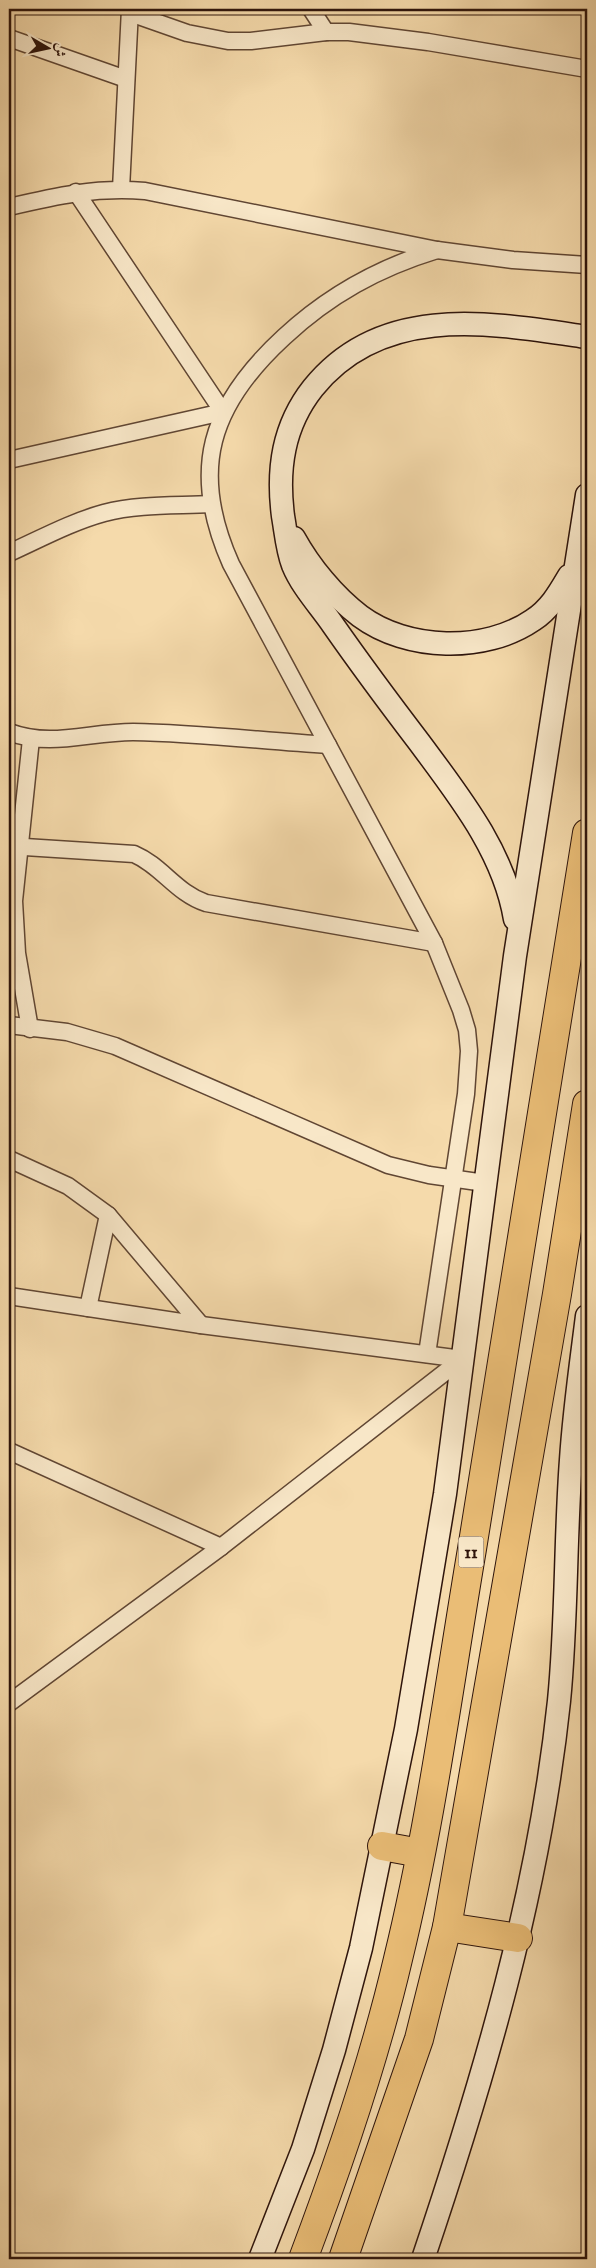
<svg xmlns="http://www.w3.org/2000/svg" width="596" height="2268" font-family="'IM FELL English',Amiri,serif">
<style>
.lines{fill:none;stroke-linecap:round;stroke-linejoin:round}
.street-casing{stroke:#604633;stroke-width:19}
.secondary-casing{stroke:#2e140b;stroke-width:25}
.highway-casing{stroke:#2e140b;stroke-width:30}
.street{stroke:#f8e7c8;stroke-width:16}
.secondary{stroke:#f8e7c8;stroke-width:22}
.highway{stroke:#eabd76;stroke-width:28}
.labels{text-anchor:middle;stroke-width:5;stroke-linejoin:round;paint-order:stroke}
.shield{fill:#f8e7c8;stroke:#6b5344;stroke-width:1}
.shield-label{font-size:18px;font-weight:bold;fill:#2e140b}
</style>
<rect width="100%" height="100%" fill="#f5daab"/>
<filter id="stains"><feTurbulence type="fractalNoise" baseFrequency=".004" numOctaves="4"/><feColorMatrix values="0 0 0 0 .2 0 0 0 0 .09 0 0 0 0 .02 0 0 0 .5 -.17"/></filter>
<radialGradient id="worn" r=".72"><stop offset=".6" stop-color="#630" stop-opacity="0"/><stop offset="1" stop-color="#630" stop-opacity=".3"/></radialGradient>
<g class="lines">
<!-- street casing -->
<g class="street-casing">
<g id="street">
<polyline points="311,9 326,32"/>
<polyline points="130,13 187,33 228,41 251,41 326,32 349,32 428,42 587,69"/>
<polyline points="9,38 126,79"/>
<polyline points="121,189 130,9"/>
<path d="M9,207C56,196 95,187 145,191L437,250L513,260L587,265"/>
<polyline points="9,460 223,412 76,192"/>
<path d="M9,553C40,539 71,522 104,513C139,504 176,506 211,504"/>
<path d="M9,732C51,748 89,732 133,732C198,733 263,741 328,745"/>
<path d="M9,846L134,854C162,866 176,893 206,903L434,943"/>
<polyline points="9,1025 67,1032 115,1046 388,1165 429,1175 485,1183"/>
<polyline points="30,1029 17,953 14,901 31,739"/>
<polyline points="9,1159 68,1186 108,1215 201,1325"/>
<polyline points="9,1296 201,1325 462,1359"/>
<polyline points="88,1308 108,1215"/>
<path d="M427,1354L466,1094L469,1051L467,1030L461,1010L434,943L231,564C189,470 210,405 284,337C329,295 378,268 437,250"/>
<polyline points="9,1451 221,1547"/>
<polyline points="9,1703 221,1547 462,1359"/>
</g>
</g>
<!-- secondary casing -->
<g class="secondary-casing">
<g id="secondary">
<path d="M294,538C310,567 334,596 360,616C407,651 485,653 533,620C550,609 559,593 569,576"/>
<path d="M515,919C504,852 459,796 419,742C390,704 361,665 333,625C320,606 302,587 293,565C287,549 286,533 283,516C277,469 283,426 313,388C382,302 492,323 587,337"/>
<polyline points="260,2259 303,2149 334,2050 361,1948 406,1729 445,1494 515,956 587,495"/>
<path d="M423,2259C484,2078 539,1892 559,1701C567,1621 565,1540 571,1460C574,1412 581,1364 587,1316"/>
</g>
</g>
<!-- highway casing -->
<g class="highway-casing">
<g id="highway">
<polyline points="382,1846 420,1853"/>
<polyline points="447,1927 518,1938"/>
<path d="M303,2259C340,2161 374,2062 398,1959C431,1824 449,1685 472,1549C512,1310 550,1071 587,833"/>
<polyline points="343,2259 419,2039 447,1927 557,1294 587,1104"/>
</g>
</g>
<!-- street -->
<use href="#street" class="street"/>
<!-- secondary -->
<use href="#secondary" class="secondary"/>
<!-- highway -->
<use href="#highway" class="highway"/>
</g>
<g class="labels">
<!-- shield labels -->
<rect class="shield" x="458.5" y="1536.5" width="25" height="31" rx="4"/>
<g class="shield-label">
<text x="471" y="1558">11</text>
</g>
</g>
<!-- margin -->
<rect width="596" height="2268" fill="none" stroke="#f5daab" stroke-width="30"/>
<rect x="10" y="10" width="576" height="2248" fill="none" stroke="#2e140b" stroke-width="2.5"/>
<rect x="15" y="15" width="566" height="2238" fill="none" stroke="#2e140b"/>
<!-- north arrow -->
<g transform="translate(48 48) rotate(99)" stroke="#f8e7c8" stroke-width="4" paint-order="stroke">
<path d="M0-4L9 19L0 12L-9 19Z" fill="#2e140b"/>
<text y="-8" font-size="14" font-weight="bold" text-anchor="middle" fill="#2e140b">ش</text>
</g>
<rect width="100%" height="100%" filter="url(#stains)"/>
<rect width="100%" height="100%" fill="url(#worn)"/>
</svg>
